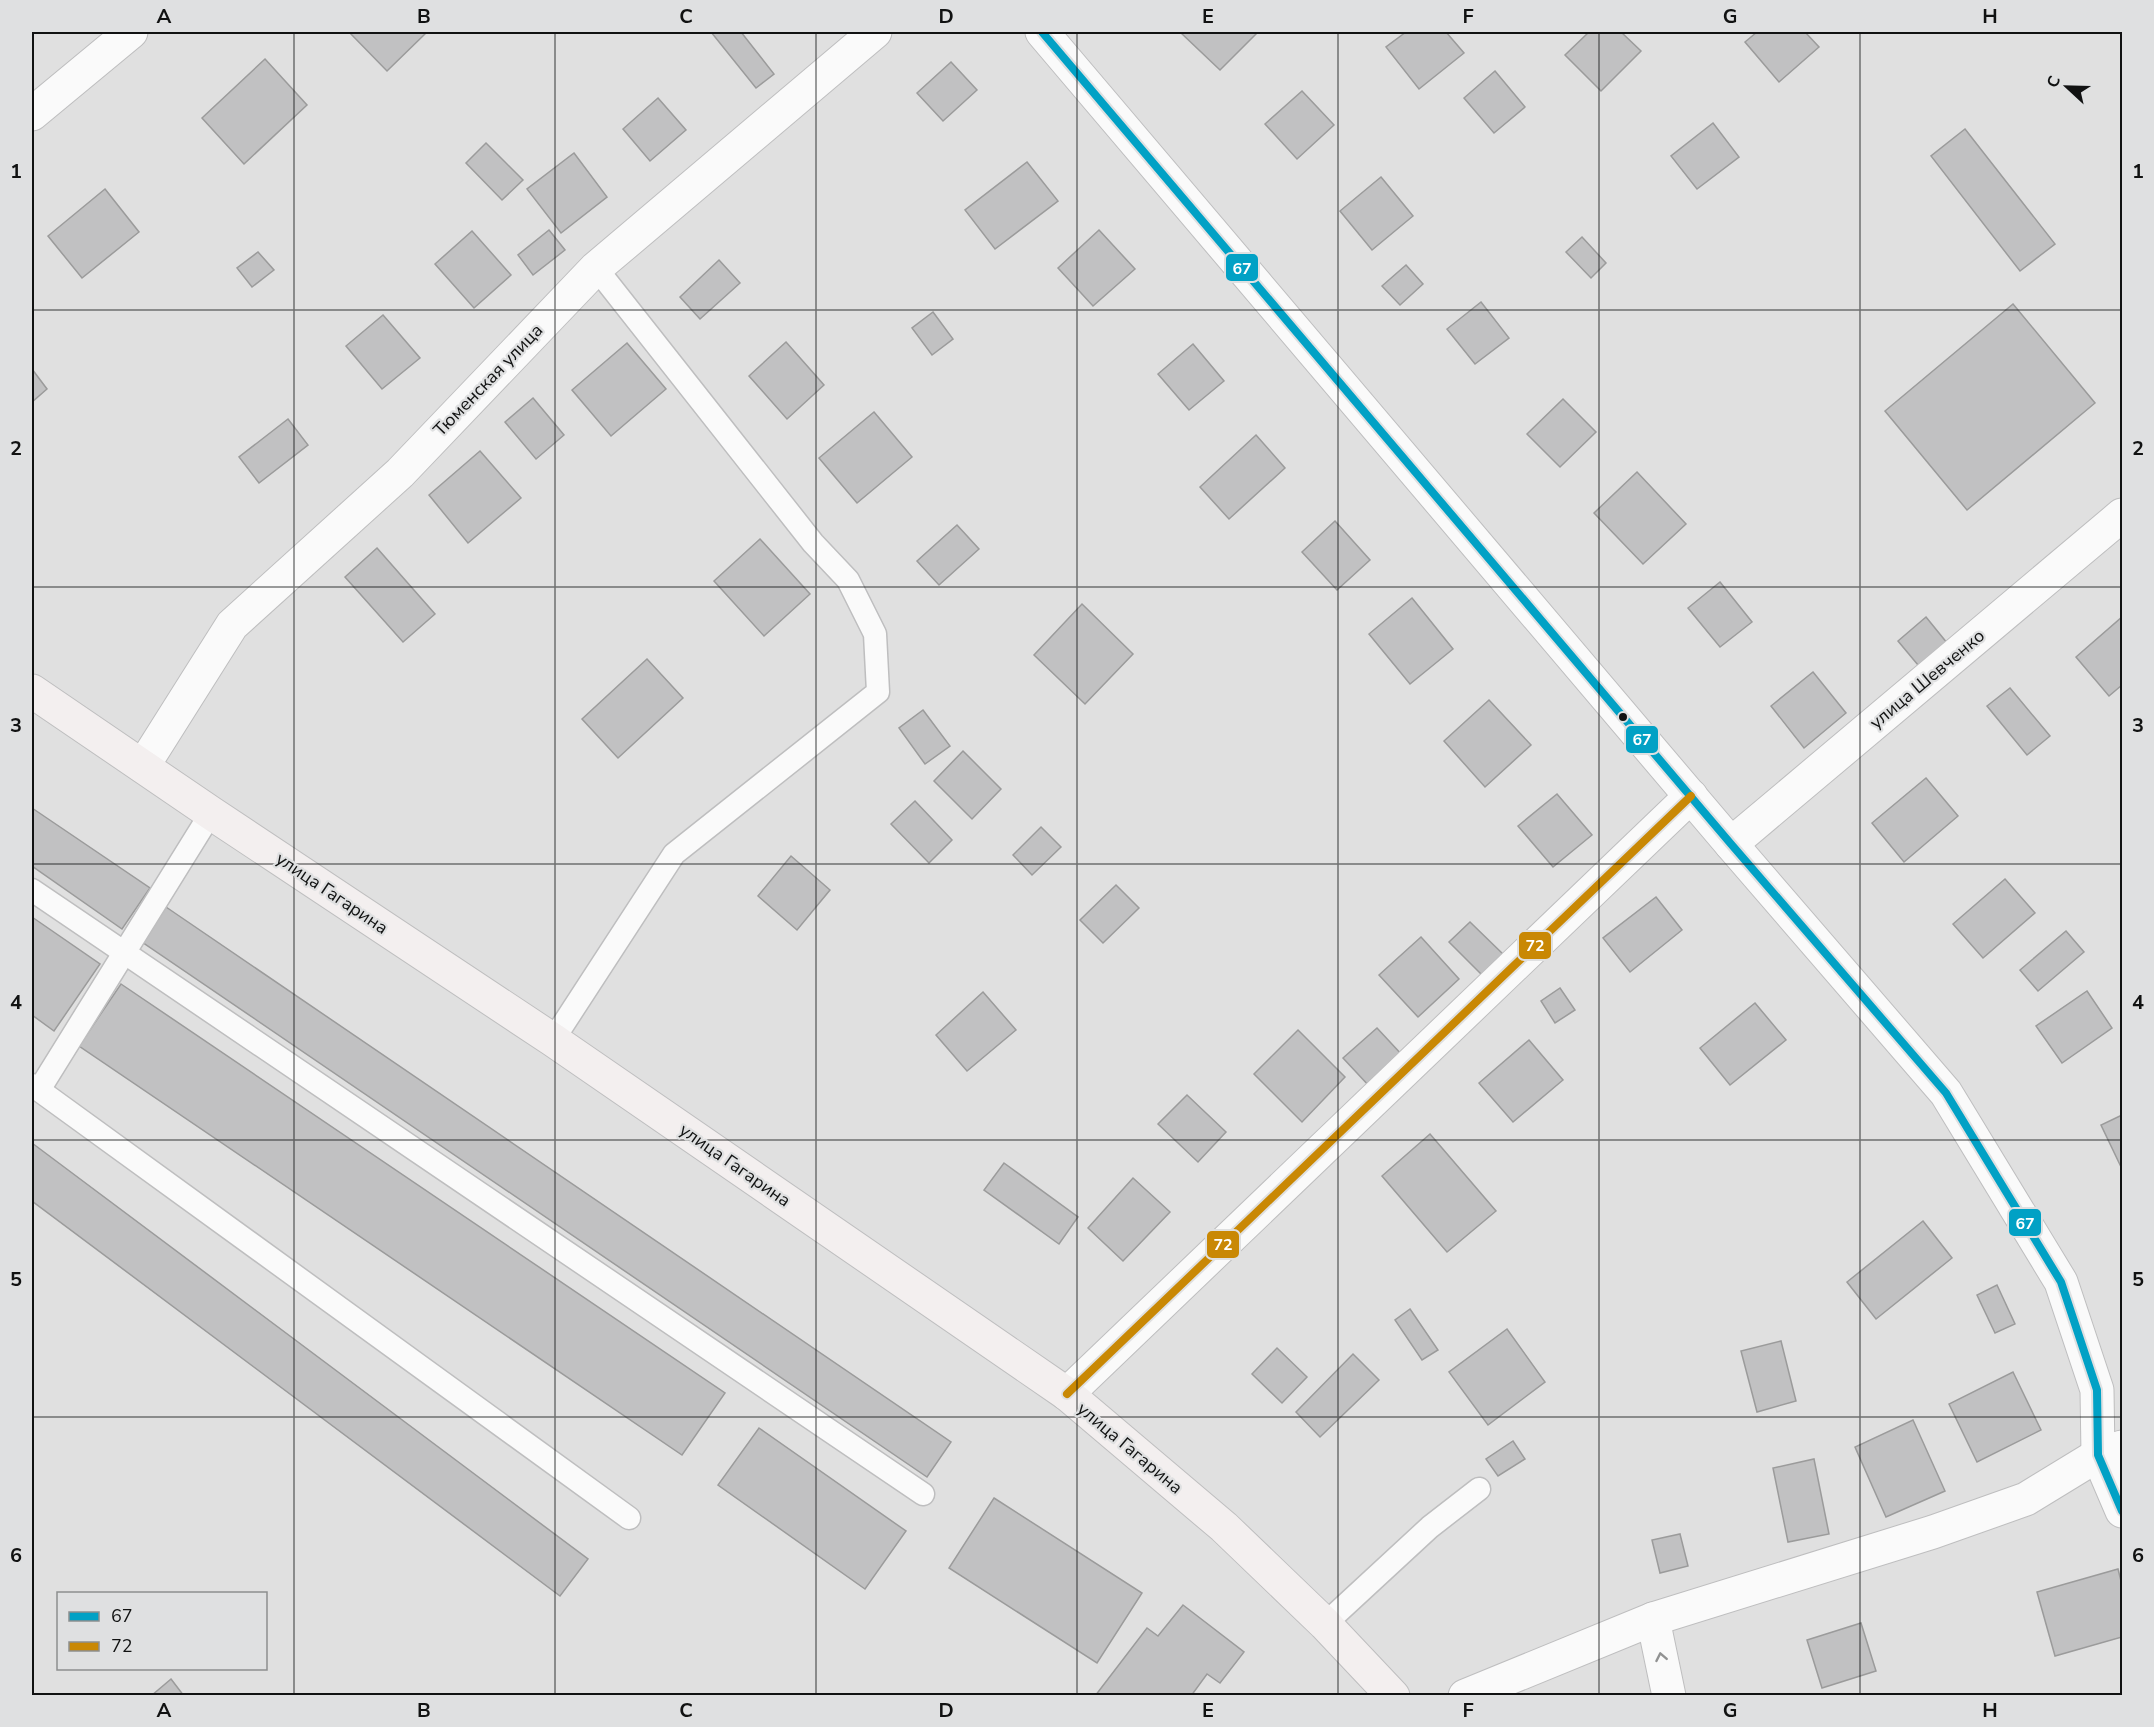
<svg xmlns="http://www.w3.org/2000/svg" width="2154" height="1727" font-family="'Nunito Sans',sans-serif">
<style>
.building{fill:#c1c1c2;stroke:#9b9b9b;stroke-width:1.5}
.lines{fill:none;stroke-linecap:round;stroke-linejoin:round}
.service-casing{stroke:#bebebf;stroke-width:25}
.minor-casing{stroke:#bebebf;stroke-width:35}
.secondary-casing{stroke:#bebebf;stroke-width:35}
.service{stroke:#fafafa;stroke-width:22}
.minor{stroke:#fafafa;stroke-width:33}
.secondary{stroke:#f3efef;stroke-width:33}
.bus-1-casing{stroke:#dfe0e1;stroke-width:12}
.bus-2-casing{stroke:#dfe0e1;stroke-width:12}
.bus-1{stroke:#01a1c5;stroke-width:8}
.bus-2{stroke:#c98804;stroke-width:8}
.oneway{stroke:#919292}
.grid{fill:none;stroke:#111212;stroke-width:1.5;stroke-opacity:0.55}
.bus-dot{fill:#111212;stroke:#dfe0e1;stroke-width:2}
.labels{text-anchor:middle;stroke-width:4.5;stroke-linejoin:round;paint-order:stroke}
.street-label{font-size:18px;fill:#111212;stroke:#dfe0e1}
.line-badge{stroke:#dfe0e1;stroke-width:2}
.badge-label{font-size:16px;text-anchor:middle;font-weight:bold;fill:#fff}
.neatline{fill:none;stroke:#111212;stroke-width:2}
.grid-label{font-size:20px;text-anchor:middle;font-weight:bold;fill:#111212}
</style>
<rect width="100%" height="100%" fill="#e0e0e0"/>
<!-- building -->
<g class="building">
<polygon points="349,32 427,32 387,71"/>
<polygon points="711,32 741,32 774,74 756,88"/>
<polygon points="1180,32 1258,32 1220,70"/>
<polygon points="1406,32 1446,32 1464,53 1419,89 1386,47"/>
<polygon points="1589,32 1621,32 1641,51 1601,91 1565,55"/>
<polygon points="1757,32 1805,32 1819,47 1779,82 1745,42"/>
<polygon points="265,59 307,105 244,164 202,118"/>
<polygon points="951,62 977,90 943,121 917,93"/>
<polygon points="1495,71 1525,107 1494,133 1464,98"/>
<polygon points="1302,91 1334,125 1297,159 1265,124"/>
<polygon points="658,98 686,130 650,161 623,129"/>
<polygon points="1713,123 1739,157 1697,189 1671,156"/>
<polygon points="1965,129 2055,244 2020,271 1931,156"/>
<polygon points="486,143 523,180 502,200 466,163"/>
<polygon points="574,153 607,197 561,233 527,189"/>
<polygon points="1027,162 1058,201 995,249 965,210"/>
<polygon points="1381,177 1413,216 1372,250 1340,211"/>
<polygon points="105,189 139,232 82,278 48,236"/>
<polygon points="549,230 565,250 533,275 518,255"/>
<polygon points="1099,230 1135,269 1093,306 1058,268"/>
<polygon points="472,231 511,275 474,308 435,264"/>
<polygon points="1582,237 1606,263 1591,278 1566,252"/>
<polygon points="258,252 274,270 252,287 237,268"/>
<polygon points="719,260 740,283 700,319 680,297"/>
<polygon points="1406,265 1423,284 1400,305 1382,286"/>
<polygon points="1481,302 1509,338 1475,364 1447,329"/>
<polygon points="2013,304 2095,403 1967,510 1885,411"/>
<polygon points="933,312 953,339 932,355 912,328"/>
<polygon points="383,315 420,358 382,389 346,346"/>
<polygon points="786,342 824,385 787,419 749,376"/>
<polygon points="627,343 666,389 611,436 572,390"/>
<polygon points="1193,344 1224,381 1189,410 1158,374"/>
<polygon points="32,369 47,389 32,402"/>
<polygon points="533,398 564,435 536,459 505,422"/>
<polygon points="1563,399 1596,432 1560,467 1527,434"/>
<polygon points="874,412 912,457 857,503 819,458"/>
<polygon points="288,419 308,445 259,483 239,457"/>
<polygon points="1256,435 1285,468 1229,519 1200,487"/>
<polygon points="480,451 521,498 468,543 429,495"/>
<polygon points="1637,472 1686,524 1643,564 1594,513"/>
<polygon points="1335,521 1370,560 1337,590 1302,552"/>
<polygon points="957,525 979,549 939,585 917,561"/>
<polygon points="760,539 810,594 764,636 714,581"/>
<polygon points="377,548 435,614 403,642 345,577"/>
<polygon points="1720,582 1752,622 1720,647 1688,608"/>
<polygon points="1412,598 1453,649 1410,684 1369,634"/>
<polygon points="1082,604 1133,654 1085,704 1034,655"/>
<polygon points="1926,617 1956,654 1928,677 1898,641"/>
<polygon points="2122,617 2122,685 2109,696 2076,657"/>
<polygon points="647,659 683,698 618,758 582,719"/>
<polygon points="1813,672 1846,713 1804,748 1771,706"/>
<polygon points="2010,688 2050,736 2027,755 1987,706"/>
<polygon points="1489,700 1531,745 1485,787 1444,741"/>
<polygon points="923,710 950,746 925,764 899,728"/>
<polygon points="963,751 1001,789 972,819 934,781"/>
<polygon points="1926,778 1958,816 1904,862 1872,823"/>
<polygon points="1557,794 1592,835 1553,867 1518,826"/>
<polygon points="915,801 952,840 929,863 891,824"/>
<polygon points="32,808 150,888 122,929 32,866"/>
<polygon points="1041,827 1061,847 1032,875 1013,855"/>
<polygon points="791,856 830,890 797,930 758,896"/>
<polygon points="2005,879 2035,913 1983,958 1953,924"/>
<polygon points="1116,885 1139,908 1103,943 1080,920"/>
<polygon points="1656,897 1682,930 1630,972 1603,938"/>
<polygon points="166,907 951,1442 927,1477 142,942"/>
<polygon points="32,917 100,964 54,1031 32,1015"/>
<polygon points="1470,922 1506,957 1485,978 1449,942"/>
<polygon points="2066,931 2084,952 2038,991 2020,970"/>
<polygon points="1421,937 1459,979 1418,1017 1379,975"/>
<polygon points="121,984 725,1393 682,1455 79,1046"/>
<polygon points="1560,988 1575,1010 1555,1023 1541,1001"/>
<polygon points="2087,991 2112,1028 2062,1063 2036,1026"/>
<polygon points="983,992 1016,1030 967,1071 936,1035"/>
<polygon points="1755,1003 1786,1040 1730,1085 1700,1048"/>
<polygon points="1377,1028 1403,1056 1370,1087 1343,1058"/>
<polygon points="1298,1030 1345,1077 1302,1122 1254,1074"/>
<polygon points="1529,1040 1563,1080 1513,1122 1479,1083"/>
<polygon points="1187,1095 1226,1132 1198,1162 1158,1124"/>
<polygon points="2122,1115 2122,1169 2101,1125"/>
<polygon points="1430,1134 1496,1211 1447,1252 1382,1176"/>
<polygon points="32,1143 588,1559 560,1596 32,1201"/>
<polygon points="1004,1163 1078,1217 1059,1244 984,1190"/>
<polygon points="1133,1178 1170,1212 1123,1261 1088,1228"/>
<polygon points="1923,1221 1952,1258 1876,1319 1847,1282"/>
<polygon points="1997,1285 2015,1324 1995,1333 1977,1295"/>
<polygon points="1410,1309 1438,1350 1422,1360 1395,1320"/>
<polygon points="1507,1329 1545,1382 1488,1425 1449,1372"/>
<polygon points="1781,1341 1796,1401 1757,1412 1741,1351"/>
<polygon points="1277,1348 1307,1377 1282,1403 1252,1374"/>
<polygon points="1353,1354 1379,1380 1320,1437 1296,1412"/>
<polygon points="2013,1372 2041,1430 1977,1462 1949,1404"/>
<polygon points="1913,1420 1945,1491 1886,1517 1855,1447"/>
<polygon points="759,1428 906,1531 865,1589 718,1485"/>
<polygon points="1513,1441 1525,1459 1498,1476 1486,1459"/>
<polygon points="1814,1459 1829,1534 1788,1542 1773,1468"/>
<polygon points="994,1498 1142,1593 1097,1663 949,1568"/>
<polygon points="1680,1534 1688,1566 1660,1573 1652,1540"/>
<polygon points="2118,1569 2122,1585 2122,1637 2055,1656 2037,1592"/>
<polygon points="1183,1605 1244,1652 1220,1683 1207,1674 1191,1696 1095,1696 1147,1628 1158,1636"/>
<polygon points="1861,1623 1876,1671 1822,1688 1807,1640"/>
<polygon points="171,1679 184,1696 151,1696"/>
</g>
<g class="lines">
<!-- service casing -->
<g class="service-casing">
<g id="service">
<polyline points="32,890 923,1494"/>
<polyline points="553,1040 674,854 878,692 875,634 848,580 813,543 596,268"/>
<polyline points="32,1085 629,1518"/>
<polyline points="39,1090 211,813"/>
<polyline points="1325,1624 1430,1527 1479,1489"/>
</g>
</g>
<!-- minor casing -->
<g class="minor-casing">
<g id="minor">
<polyline points="1042,32 1731,844 1946,1093 2061,1282 2097,1390 2098,1455 2122,1511"/>
<polyline points="32,114 131,32"/>
<polyline points="143,766 232,625 400,473 596,268 875,32"/>
<polyline points="1731,844 2122,515"/>
<polyline points="1067,1394 1691,796"/>
<polyline points="1653,1619 1669,1696"/>
<polyline points="1465,1696 1653,1619 1933,1532 2026,1499 2098,1455 2122,1447"/>
</g>
</g>
<!-- secondary casing -->
<g class="secondary-casing">
<polyline id="secondary" points="32,691 211,813 553,1040 1067,1394 1224,1527 1325,1624 1393,1696"/>
</g>
<!-- service -->
<use href="#service" class="service"/>
<!-- minor -->
<use href="#minor" class="minor"/>
<!-- secondary -->
<use href="#secondary" class="secondary"/>
<!-- bus-1 casing -->
<g class="bus-1-casing">
<polyline id="bus-1" points="1042,32 1731,844 1946,1093 2061,1282 2097,1390 2098,1455 2122,1511"/>
</g>
<!-- bus-2 casing -->
<g class="bus-2-casing">
<polyline id="bus-2" points="1067,1394 1691,796"/>
</g>
<!-- bus-1 -->
<use href="#bus-1" class="bus-1"/>
<!-- bus-2 -->
<use href="#bus-2" class="bus-2"/>
</g>
<!-- one-way arrows -->
<defs><path id="oneway-chevron" d="M-2-3.5L2.5 0L-2 3.5" fill="none" stroke-width="1.6" stroke-linecap="round" stroke-linejoin="round" transform="scale(1.5)"/></defs>
<use class="oneway" href="#oneway-chevron" transform="translate(1661 1657) rotate(-101)"/>
<!-- grid -->
<path class="grid" d="M294,32V1696M555,32V1696M816,32V1696M1077,32V1696M1338,32V1696M1599,32V1696M1860,32V1696M32,310H2122M32,587H2122M32,864H2122M32,1140H2122M32,1417H2122"/>
<!-- markers -->
<circle class="bus-dot" cx="1623" cy="717" r="5"/>
<g class="labels">
<!-- street labels -->
<g class="street-label">
<text transform="translate(488 380) rotate(-46)" y="6">Тюменская улица</text>
<text transform="translate(1927 679) rotate(-40)" y="6">улица Шевченко</text>
<text transform="translate(332 893) rotate(34)" y="6">улица Гагарина</text>
<text transform="translate(735 1165) rotate(35)" y="6">улица Гагарина</text>
<text transform="translate(1130 1448) rotate(40)" y="6">улица Гагарина</text>
</g>
</g>
<g class="line-badge">
<rect x="1225" y="253" width="34" height="29" rx="6" fill="#01a1c5"/>
<rect x="1625" y="725" width="34" height="29" rx="6" fill="#01a1c5"/>
<rect x="1518" y="931" width="34" height="29" rx="6" fill="#c98804"/>
<rect x="2008" y="1208" width="34" height="29" rx="6" fill="#01a1c5"/>
<rect x="1206" y="1230" width="34" height="29" rx="6" fill="#c98804"/>
</g>
<g class="badge-label">
<text x="1242" y="274">67</text>
<text x="1642" y="745">67</text>
<text x="1535" y="951">72</text>
<text x="2025" y="1229">67</text>
<text x="1223" y="1250">72</text>
</g>
<!-- border -->
<rect width="2154" height="1727" fill="none" stroke="#dfe0e1" stroke-width="66"/>
<!-- legend -->
<rect x="57" y="1592" width="210" height="78" fill="#dfe0e1" stroke="#8d8e8e" stroke-width="1.5"/>
<rect x="69" y="1612" width="30" height="9" fill="#01a1c5" stroke="#8d8e8e" stroke-width="1.5"/>
<text x="111" y="1622" font-size="18" fill="#111212">67</text>
<rect x="69" y="1642" width="30" height="9" fill="#c98804" stroke="#8d8e8e" stroke-width="1.5"/>
<text x="111" y="1652" font-size="18" fill="#111212">72</text>
<!-- north arrow -->
<g transform="translate(2067 87) rotate(292)" stroke="#dfe0e1" stroke-width="4.5" paint-order="stroke">
<path d="M0-4.5L10 22L0 15L-10 22Z" fill="#111212"/>
<text y="-9" font-size="16" font-weight="bold" text-anchor="middle" fill="#111212">С</text>
</g>
<rect x="33" y="33" width="2088" height="1661" class="neatline"/>
<g class="grid-label">
<text x="164" y="23">A</text>
<text x="424" y="23">B</text>
<text x="686" y="23">C</text>
<text x="946" y="23">D</text>
<text x="1208" y="23">E</text>
<text x="1468" y="23">F</text>
<text x="1730" y="23">G</text>
<text x="1990" y="23">H</text>
<text x="16" y="178">1</text>
<text x="2138" y="178">1</text>
<text x="16" y="455">2</text>
<text x="2138" y="455">2</text>
<text x="16" y="732">3</text>
<text x="2138" y="732">3</text>
<text x="16" y="1009">4</text>
<text x="2138" y="1009">4</text>
<text x="16" y="1286">5</text>
<text x="2138" y="1286">5</text>
<text x="16" y="1562">6</text>
<text x="2138" y="1562">6</text>
<text x="164" y="1717">A</text>
<text x="424" y="1717">B</text>
<text x="686" y="1717">C</text>
<text x="946" y="1717">D</text>
<text x="1208" y="1717">E</text>
<text x="1468" y="1717">F</text>
<text x="1730" y="1717">G</text>
<text x="1990" y="1717">H</text>
</g>
</svg>
